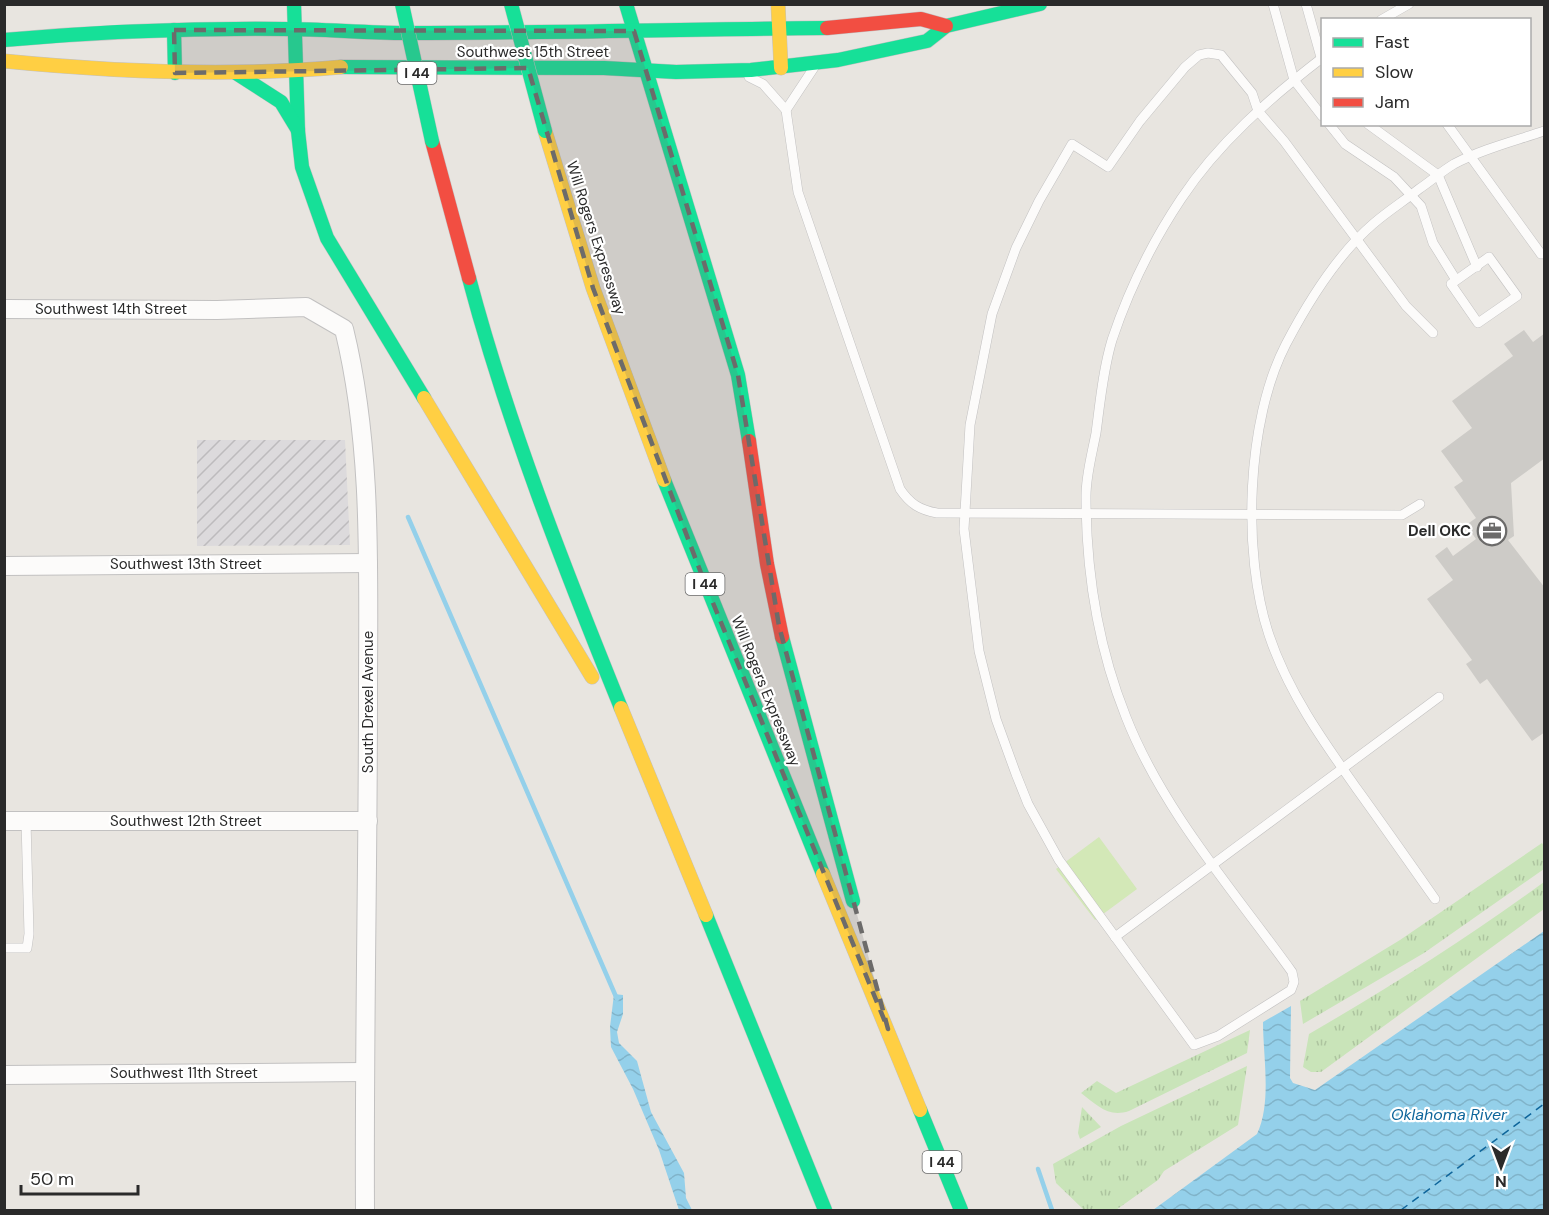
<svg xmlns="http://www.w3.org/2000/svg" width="1549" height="1215" font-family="'DM Sans',sans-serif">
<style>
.industrial{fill:url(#industrial-furrows)}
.grass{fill:url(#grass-tufts)}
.pitch{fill:#d3e8b7}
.water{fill:url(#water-waves)}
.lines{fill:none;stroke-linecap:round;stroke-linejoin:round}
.stream{stroke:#94d0ea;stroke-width:4.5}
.ferry{stroke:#0e659b;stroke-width:1.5;stroke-dasharray:8 6;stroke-linecap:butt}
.building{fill:#cdcbc7}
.lane-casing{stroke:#c2c1c1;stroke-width:10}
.street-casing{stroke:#c2c1c1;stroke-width:20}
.fast-casing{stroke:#c2c1c1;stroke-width:15}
.slow-casing{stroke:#c2c1c1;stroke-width:15}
.jam-casing{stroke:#c2c1c1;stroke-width:15}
.lane{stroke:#fcfbfa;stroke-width:9}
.street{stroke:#fcfbfa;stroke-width:18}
.fast{stroke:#16e098;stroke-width:14}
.slow{stroke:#ffcf43;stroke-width:14}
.jam{stroke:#f24e42;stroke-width:14}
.fast-bridge-casing{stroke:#c4c3c1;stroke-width:15;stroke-linecap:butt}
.fast-bridge{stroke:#16e098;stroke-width:14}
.marked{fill:#6c6b6a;fill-opacity:0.2;stroke:#6c6b6a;stroke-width:4.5;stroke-dasharray:12 8;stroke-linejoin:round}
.labels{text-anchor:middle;stroke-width:4.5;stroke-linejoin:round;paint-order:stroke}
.shield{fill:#fff;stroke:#6a6a6a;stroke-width:1.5}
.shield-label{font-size:14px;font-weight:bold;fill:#2a2a2a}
.street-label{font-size:15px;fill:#2a2a2a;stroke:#fff}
.poi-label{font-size:15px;font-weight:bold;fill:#2a2a2a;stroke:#fff;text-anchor:end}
.water-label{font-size:16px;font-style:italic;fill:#0e659b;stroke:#fff}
</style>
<defs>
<pattern id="industrial-furrows" width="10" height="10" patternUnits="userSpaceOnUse" patternTransform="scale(1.5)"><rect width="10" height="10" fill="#dcdadc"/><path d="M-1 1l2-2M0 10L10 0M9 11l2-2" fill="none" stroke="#bdbbbd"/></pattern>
<pattern id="grass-tufts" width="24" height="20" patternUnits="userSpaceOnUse" patternTransform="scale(1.5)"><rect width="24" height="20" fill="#c9e4b9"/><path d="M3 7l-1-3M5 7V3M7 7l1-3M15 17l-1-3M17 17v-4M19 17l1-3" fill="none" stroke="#adc49f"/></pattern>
<pattern id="water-waves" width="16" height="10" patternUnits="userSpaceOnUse" patternTransform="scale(1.5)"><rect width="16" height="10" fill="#94d0ea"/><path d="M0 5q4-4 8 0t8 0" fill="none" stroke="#80b3c9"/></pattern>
</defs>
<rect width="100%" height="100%" fill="#e8e5e0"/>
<!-- industrial -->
<polygon class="industrial" points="197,440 345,440 350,545 197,546"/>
<!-- grass -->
<g class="grass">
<polygon points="1542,843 1544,846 1544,869 1424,953 1303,1024 1300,1001 1400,940"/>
<path d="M1544,882V909L1321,1072H1311L1303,1067L1309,1034C1390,987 1469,937 1544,882Z"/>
<path d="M1250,1030L1247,1053L1129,1111C1108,1118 1097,1105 1081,1093L1097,1081L1116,1093Z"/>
<polygon points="1247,1066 1238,1125 1164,1171 1158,1180 1116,1210 1084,1210 1056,1183 1053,1164 1121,1126"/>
<polygon points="1082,1107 1101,1127 1080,1139 1078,1133"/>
</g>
<!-- pitch -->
<polygon class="pitch" points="1099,837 1137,889 1095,920 1056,869"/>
<!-- water -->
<g class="water">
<path d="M1544,931V1210H1153L1257,1134C1272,1102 1263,1057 1263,1022L1291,1006L1290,1078L1293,1083L1315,1090Z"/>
<polygon points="614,994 623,995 623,1014 617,1032 619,1043 637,1061 651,1112 684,1173 686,1198 692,1210 679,1210 659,1150 633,1089 611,1047 610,1027"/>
</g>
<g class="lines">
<!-- stream -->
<g class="stream">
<polyline points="408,517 617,999"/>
<polyline points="1038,1169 1052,1210"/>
</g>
<!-- ferry -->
<polyline class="ferry" points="1401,1210 1544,1104"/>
</g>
<!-- building -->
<polygon class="building" points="1524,330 1533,342 1545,333 1545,458 1511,483 1514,536 1508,540 1545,588 1545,732 1532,741 1487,679 1480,684 1466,664 1472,660 1427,599 1453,580 1435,556 1447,547 1453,556 1476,539 1466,525 1476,518 1454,487 1463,481 1441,451 1472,428 1452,401 1513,356 1504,344"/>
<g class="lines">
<!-- lane casing -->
<g class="lane-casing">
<g id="lane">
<polyline points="1273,4 1294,80 1322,116"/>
<polyline points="1306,4 1322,61"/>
<polyline points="1381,20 1409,4"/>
<path d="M1322,58C1270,98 1218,143 1181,199C1153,241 1128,292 1112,340C1103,370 1100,403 1096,433C1092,454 1086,475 1086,496C1086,571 1098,647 1126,717C1163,811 1234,891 1292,972L1294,982L1291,990L1218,1036L1194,1045L1059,860L1028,804L1016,774L996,719L979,651L964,529L970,425L992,314L1016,248L1039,201L1072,144L1108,167L1140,121L1185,67L1199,55L1208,53L1221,55L1252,93L1258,111L1284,141L1406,306L1433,333"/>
<polyline points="749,77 763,84 786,110 815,66"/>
<path d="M786,110L798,192L900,489C910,504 920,510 937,513L1402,515L1420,504"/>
<polyline points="1329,124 1345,144 1394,177 1421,206 1433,243 1456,280"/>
<polyline points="1368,124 1438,175 1477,267"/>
<polyline points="1447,124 1541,254"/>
<polygon points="1489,257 1517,296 1478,323 1451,284"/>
<path d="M1435,899C1409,862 1383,825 1357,789C1323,741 1288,692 1269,635C1242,554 1246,421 1286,344C1308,302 1337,255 1373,224C1388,211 1404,201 1419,189C1431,181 1442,171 1454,164C1482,149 1515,141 1544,131"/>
<polyline points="1115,937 1439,697"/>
<polyline points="4,948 27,948 29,934 26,821"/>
</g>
</g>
<!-- street casing -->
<g class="street-casing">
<g id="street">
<path d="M4,309L217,310L306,307L344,329C373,448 368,571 368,694C368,866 364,1038 365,1210"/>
<polyline points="4,566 368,563"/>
<polyline points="4,821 368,821"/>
<polyline points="4,1075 364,1072"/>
</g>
</g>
<!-- fast casing -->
<g class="fast-casing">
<g id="fast">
<polyline points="294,4 298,131 302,167 327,238 424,398"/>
<polyline points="626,4 738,375 749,441"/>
<polyline points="174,30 175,73"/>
<path d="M4,40C97,32 191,28 284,29C325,29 365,33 406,33C547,33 687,29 827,28"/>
<polyline points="341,67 604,68 676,72 751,70 838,60 927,41 946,26 1040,4"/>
<polyline points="236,73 281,102 298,130"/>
<path d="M469,278C508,425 564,567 621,708"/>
<polyline points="664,480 823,874"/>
<polyline points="782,637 853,901"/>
<polyline points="706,915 825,1210"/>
<polyline points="920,1110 961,1210"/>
</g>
</g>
<!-- slow casing -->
<g class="slow-casing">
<g id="slow">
<polyline points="778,4 781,68"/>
<path d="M4,61C116,72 228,77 341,67"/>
<polyline points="545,131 593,288 664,480"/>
<polyline points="424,398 592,677"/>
<polyline points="621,708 706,915"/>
<polyline points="823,874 920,1110"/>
</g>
</g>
<!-- jam casing -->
<g class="jam-casing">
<g id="jam">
<polyline points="827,28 921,19 946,26"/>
<polyline points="432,141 469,278"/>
<polyline points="749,441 767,564 782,637"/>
</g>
</g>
<!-- lane -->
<use href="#lane" class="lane"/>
<!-- street -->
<use href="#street" class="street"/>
<!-- fast -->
<use href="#fast" class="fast"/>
<!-- slow -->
<use href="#slow" class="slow"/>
<!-- jam -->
<use href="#jam" class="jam"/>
<!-- fast-bridge casing -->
<g class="fast-bridge-casing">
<g id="fast-bridge">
<polyline points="402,4 432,141"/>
<polyline points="511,4 545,131"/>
</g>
</g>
<!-- fast-bridge -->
<use href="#fast-bridge" class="fast-bridge"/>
</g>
<!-- marked area -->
<path class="marked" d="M174,30L634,31L738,375L779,626L888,1029L704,581L593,288L528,68L175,73Z"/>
<!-- icons -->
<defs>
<g id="office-ring" transform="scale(1.5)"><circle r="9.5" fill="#fff" stroke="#6c6b6a" stroke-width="1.5"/><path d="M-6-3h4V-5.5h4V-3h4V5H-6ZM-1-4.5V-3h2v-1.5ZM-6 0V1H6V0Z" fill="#6c6b6a"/></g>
</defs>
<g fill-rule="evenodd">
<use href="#office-ring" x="1492" y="531"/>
</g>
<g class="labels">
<!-- shield labels -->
<g class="shield">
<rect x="397.5" y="62" width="39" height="22" rx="4.5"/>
<rect x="685.5" y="573" width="39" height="22" rx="4.5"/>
<rect x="922.5" y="1151" width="39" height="22" rx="4.5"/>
</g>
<g class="shield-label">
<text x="417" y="78">I 44</text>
<text x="705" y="589">I 44</text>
<text x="942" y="1167">I 44</text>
</g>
<!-- street labels -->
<g class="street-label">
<text x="533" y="57">Southwest 15th Street</text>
<text transform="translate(596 238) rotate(72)" y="5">Will Rogers Expressway</text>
<text x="111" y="314">Southwest 14th Street</text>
<text x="186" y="569">Southwest 13th Street</text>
<text transform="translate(766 691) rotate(68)" y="5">Will Rogers Expressway</text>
<text transform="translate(368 702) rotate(-90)" y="5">South Drexel Avenue</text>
<text x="186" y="826">Southwest 12th Street</text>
<text x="184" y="1078">Southwest 11th Street</text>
</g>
<!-- poi labels -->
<g class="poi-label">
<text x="1471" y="536">Dell OKC</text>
</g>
<!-- water labels -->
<g class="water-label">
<text x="1449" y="1120">Oklahoma River</text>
</g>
</g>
<!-- border -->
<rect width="1549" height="1215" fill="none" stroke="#2a2a2a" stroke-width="12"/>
<!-- legend -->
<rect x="1321" y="18" width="210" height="108" fill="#ffffff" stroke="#aaaaaa" stroke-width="1.5"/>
<rect x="1333" y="38" width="30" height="9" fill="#16e098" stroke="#aaaaaa" stroke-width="1.5"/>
<text x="1375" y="48" font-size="18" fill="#2a2a2a">Fast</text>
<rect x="1333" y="68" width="30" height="9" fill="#ffcf43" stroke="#aaaaaa" stroke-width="1.5"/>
<text x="1375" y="78" font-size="18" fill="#2a2a2a">Slow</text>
<rect x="1333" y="98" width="30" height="9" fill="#f24e42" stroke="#aaaaaa" stroke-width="1.5"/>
<text x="1375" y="108" font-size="18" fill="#2a2a2a">Jam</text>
<!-- north arrow -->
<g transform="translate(1501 1167) rotate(180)" stroke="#ffffff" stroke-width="4.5" paint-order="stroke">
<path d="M0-4.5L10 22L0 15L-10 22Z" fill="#2a2a2a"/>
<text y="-9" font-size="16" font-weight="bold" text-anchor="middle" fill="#2a2a2a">N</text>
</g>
<!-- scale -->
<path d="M21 1185v9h117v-9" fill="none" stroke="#2a2a2a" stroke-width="3"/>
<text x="30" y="1185" font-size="18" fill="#2a2a2a" stroke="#ffffff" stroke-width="4.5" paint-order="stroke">50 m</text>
</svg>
